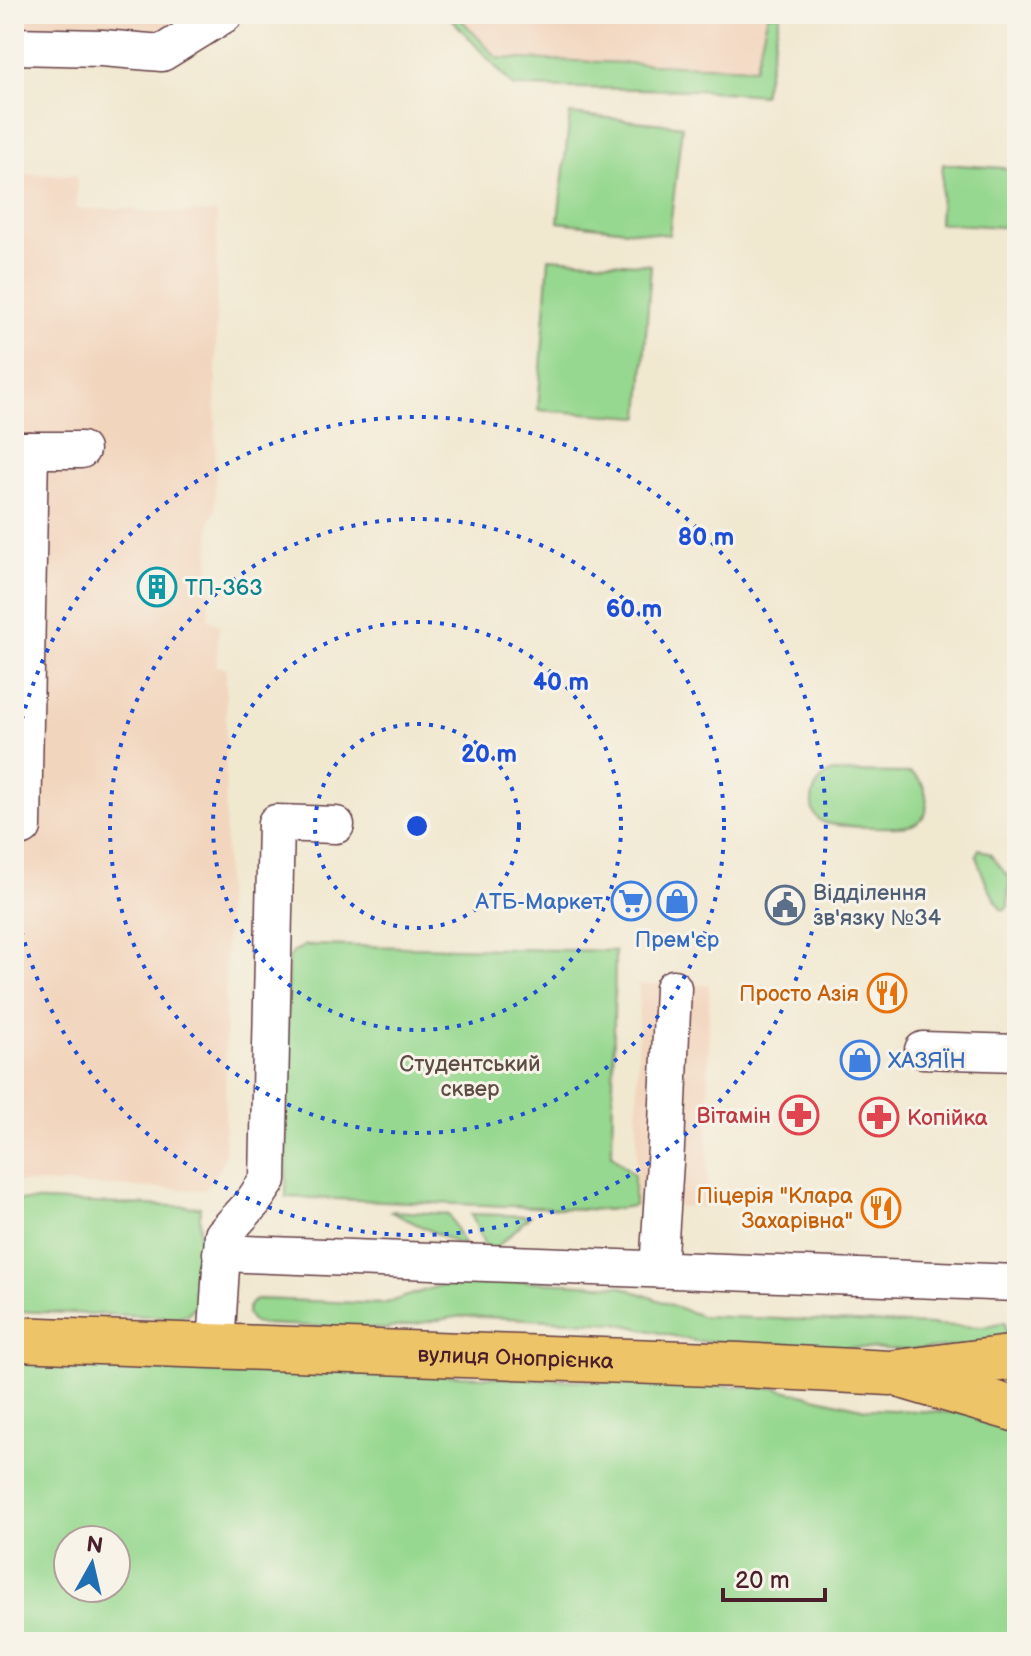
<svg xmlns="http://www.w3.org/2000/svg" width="1031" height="1656" font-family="'Balsamiq Sans',sans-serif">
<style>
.built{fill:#f2d5bd}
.green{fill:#96d88f;stroke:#707c5d;stroke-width:2;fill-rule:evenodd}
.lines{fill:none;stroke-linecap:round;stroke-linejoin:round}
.minor-casing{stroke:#633d44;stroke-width:39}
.major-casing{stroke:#633d44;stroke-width:47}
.minor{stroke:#fff;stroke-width:36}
.major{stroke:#eec469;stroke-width:44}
.ring{fill:none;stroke:#1d4ed8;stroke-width:4;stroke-dasharray:4 8}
.labels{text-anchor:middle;stroke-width:6;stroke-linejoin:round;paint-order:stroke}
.culture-label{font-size:22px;fill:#0d838f;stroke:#f7f3e8;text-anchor:start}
.service-label{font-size:22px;fill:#4e5e75;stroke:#f7f3e8;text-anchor:start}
.shop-label{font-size:22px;fill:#366cbe;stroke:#f7f3e8;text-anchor:end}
.food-label{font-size:22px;fill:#c56008;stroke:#f7f3e8;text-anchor:end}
.park-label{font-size:22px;fill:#5d4d44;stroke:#f7f3e8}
.health-label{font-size:22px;fill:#be3a42;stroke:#f7f3e8;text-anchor:end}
.street-label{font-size:22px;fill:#4a1f2b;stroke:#f7f3e8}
.centre{fill:#1d4ed8;stroke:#f7f3e8;stroke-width:4}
.ring-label{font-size:24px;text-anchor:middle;font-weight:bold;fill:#1d4ed8;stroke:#f7f3e8;stroke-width:6;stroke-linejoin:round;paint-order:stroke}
</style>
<rect width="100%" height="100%" fill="#f7f3e8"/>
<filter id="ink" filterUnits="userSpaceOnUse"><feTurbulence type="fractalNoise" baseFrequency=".0125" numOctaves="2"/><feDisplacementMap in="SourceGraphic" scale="16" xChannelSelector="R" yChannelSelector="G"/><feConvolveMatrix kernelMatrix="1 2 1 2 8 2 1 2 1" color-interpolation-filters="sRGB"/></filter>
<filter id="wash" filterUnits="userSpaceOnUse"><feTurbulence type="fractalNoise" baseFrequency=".006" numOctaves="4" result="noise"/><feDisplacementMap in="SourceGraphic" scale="32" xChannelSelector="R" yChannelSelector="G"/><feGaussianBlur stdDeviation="1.8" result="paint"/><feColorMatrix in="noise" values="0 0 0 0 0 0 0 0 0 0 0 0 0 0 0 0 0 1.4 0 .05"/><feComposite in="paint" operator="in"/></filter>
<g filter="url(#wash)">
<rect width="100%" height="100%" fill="#f1e8d0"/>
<!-- built -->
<g class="built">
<polygon points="14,14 200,14 179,34 14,31"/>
<polygon points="456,14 768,14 755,68 497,58"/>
<polygon points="14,174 77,175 77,209 135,209 136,212 217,213 215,512 210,520 208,619 219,625 216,666 226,668 225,1152 221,1167 204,1190 14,1182"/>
<polygon points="639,984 709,985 707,1207 636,1206"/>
</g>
<!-- green -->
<g class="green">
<polygon points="447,14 456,14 497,58 755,68 768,14 780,14 763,95 696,90 514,87"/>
<polygon points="570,114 682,126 669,235 558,222"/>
<polygon points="943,164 1017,169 1017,228 939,223"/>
<polygon points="549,258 651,265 640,417 538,410"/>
<path d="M833,772L910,773C926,781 928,797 926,813C922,819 918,823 912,825C901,829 833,827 823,822C802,812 814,777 833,772Z"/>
<path d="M979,849L990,854L1009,878L1008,906L1005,910L1001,909C990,892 981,874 976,855Z"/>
<path d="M306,945L615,951L612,1155L634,1175V1206L607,1210L286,1197L288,962C290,952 298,949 306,945Z"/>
<polygon points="14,1200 200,1207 199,1300 188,1314 177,1317 14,1311"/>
<polygon points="389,1211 449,1214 465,1247"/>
<polygon points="471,1214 530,1216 496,1248 486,1248"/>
<path d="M463,1278L620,1286L701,1316L983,1327L1005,1322L1008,1343L911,1350L695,1341L617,1323L462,1316L385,1329L261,1324L254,1323L247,1314C247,1305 252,1301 260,1299L383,1304Z"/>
<path d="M14,1359L775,1388L866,1409L1017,1415V1642H14ZM68,1540H116V1588H68Z"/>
</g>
</g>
<g filter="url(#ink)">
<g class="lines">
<!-- minor casing -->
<g class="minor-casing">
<g id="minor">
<polyline points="14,46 102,48 162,53 225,14"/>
<polyline points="14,450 81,450"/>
<polyline points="23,827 30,450"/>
<polyline points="923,1050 1017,1053"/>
<polyline points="221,1253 1017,1283"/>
<polyline points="658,1269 666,1147 673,988"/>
<polyline points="216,1347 223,1235 253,1202 268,1180 276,823 336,825"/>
</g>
</g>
<!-- major casing -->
<g class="major-casing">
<g id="major">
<path id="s1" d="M14,1339L740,1365L890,1373L1017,1357"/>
<polyline points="908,1378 1017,1410"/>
</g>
</g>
<!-- minor -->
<use href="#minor" class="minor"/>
<!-- major -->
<use href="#major" class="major"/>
</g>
</g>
<!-- distance rings -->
<g class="ring">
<circle cx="417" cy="826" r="102"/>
<circle cx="417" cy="826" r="204"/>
<circle cx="417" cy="826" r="307"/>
<path d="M14 755A409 409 0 1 1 14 897"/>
</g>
<!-- icons -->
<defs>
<g id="building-ring" transform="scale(2)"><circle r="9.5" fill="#f7f3e8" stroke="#0f9aa8" stroke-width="1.5"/><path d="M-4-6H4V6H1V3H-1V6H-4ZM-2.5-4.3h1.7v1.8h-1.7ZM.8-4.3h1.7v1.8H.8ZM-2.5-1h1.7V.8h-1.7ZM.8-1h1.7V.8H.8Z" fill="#0f9aa8"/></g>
<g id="supermarket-ring" transform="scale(2)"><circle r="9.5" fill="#f7f3e8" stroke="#3f7fe0" stroke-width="1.5"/><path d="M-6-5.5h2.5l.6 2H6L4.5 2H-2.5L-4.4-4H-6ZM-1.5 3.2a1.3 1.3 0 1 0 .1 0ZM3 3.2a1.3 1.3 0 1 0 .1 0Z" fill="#3f7fe0"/></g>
<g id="shop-ring" transform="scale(2)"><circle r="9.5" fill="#f7f3e8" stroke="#3f7fe0" stroke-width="1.5"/><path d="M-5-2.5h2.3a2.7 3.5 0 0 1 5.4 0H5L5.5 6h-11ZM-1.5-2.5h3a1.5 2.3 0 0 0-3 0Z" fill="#3f7fe0"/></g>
<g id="civic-ring" transform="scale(2)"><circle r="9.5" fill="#f7f3e8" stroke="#5c6f8a" stroke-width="1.5"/><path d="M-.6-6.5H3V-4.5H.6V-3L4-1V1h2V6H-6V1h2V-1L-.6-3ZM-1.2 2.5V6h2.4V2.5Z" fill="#5c6f8a"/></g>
<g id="restaurant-ring" transform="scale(2)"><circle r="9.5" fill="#f7f3e8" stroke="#e8710a" stroke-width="1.5"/><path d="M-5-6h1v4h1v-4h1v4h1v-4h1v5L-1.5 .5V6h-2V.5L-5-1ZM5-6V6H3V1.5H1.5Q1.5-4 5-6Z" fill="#e8710a"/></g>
<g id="pharmacy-ring" transform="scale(2)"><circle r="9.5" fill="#f7f3e8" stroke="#e0444e" stroke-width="1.5"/><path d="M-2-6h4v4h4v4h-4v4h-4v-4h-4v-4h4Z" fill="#e0444e"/></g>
</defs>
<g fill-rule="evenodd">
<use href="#building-ring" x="157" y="587"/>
<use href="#supermarket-ring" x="631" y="901"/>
<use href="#shop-ring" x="677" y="901"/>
<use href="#civic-ring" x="785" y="905"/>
<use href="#restaurant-ring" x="887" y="993"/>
<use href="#shop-ring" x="860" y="1060"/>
<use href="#pharmacy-ring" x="799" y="1115"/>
<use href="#pharmacy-ring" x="879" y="1117"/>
<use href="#restaurant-ring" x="881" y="1208"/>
</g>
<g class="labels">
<!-- culture labels -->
<g class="culture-label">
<text x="185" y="595">ТП-363</text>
</g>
<!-- service labels -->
<g class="service-label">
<text x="813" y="900">Відділення<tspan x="813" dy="25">зв'язку №34</tspan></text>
</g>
<!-- shop labels -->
<g class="shop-label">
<text x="603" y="909">АТБ-Маркет</text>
<text x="677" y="947" text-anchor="middle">Прем'єр</text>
<text x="888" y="1068" text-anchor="start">ХАЗЯЇН</text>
</g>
<!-- food labels -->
<g class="food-label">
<text x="859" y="1001">Просто Азія</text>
<text x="853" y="1203">Піцерія "Клара<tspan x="853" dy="25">Захарівна"</tspan></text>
</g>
<!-- park labels -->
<g class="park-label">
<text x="470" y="1071">Студентський<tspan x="470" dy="25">сквер</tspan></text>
</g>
<!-- health labels -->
<g class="health-label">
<text x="771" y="1123">Вітамін</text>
<text x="907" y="1125" text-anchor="start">Копійка</text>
</g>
<!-- street labels -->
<g class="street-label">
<text dy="8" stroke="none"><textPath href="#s1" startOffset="502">вулиця Онопрієнка</textPath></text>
</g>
</g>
<circle cx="417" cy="826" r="12" class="centre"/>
<g class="ring-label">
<text x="706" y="545">80 m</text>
<text x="634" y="617">60 m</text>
<text x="561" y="690">40 m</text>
<text x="489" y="762">20 m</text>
</g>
<!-- margin -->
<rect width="1031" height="1656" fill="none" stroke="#f7f3e8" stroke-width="48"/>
<!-- north arrow -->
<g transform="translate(92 1564) rotate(8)"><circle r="38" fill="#f7f3e8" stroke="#b29e9c" stroke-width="2"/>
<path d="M0-6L14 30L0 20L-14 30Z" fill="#1f6fb2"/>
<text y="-12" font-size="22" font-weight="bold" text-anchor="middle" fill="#4a1f2b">N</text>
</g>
<!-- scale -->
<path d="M723 1588v12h102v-12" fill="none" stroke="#4a1f2b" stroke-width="4"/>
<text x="735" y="1588" font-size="24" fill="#4a1f2b" stroke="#f7f3e8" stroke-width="6" paint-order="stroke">20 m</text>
</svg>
